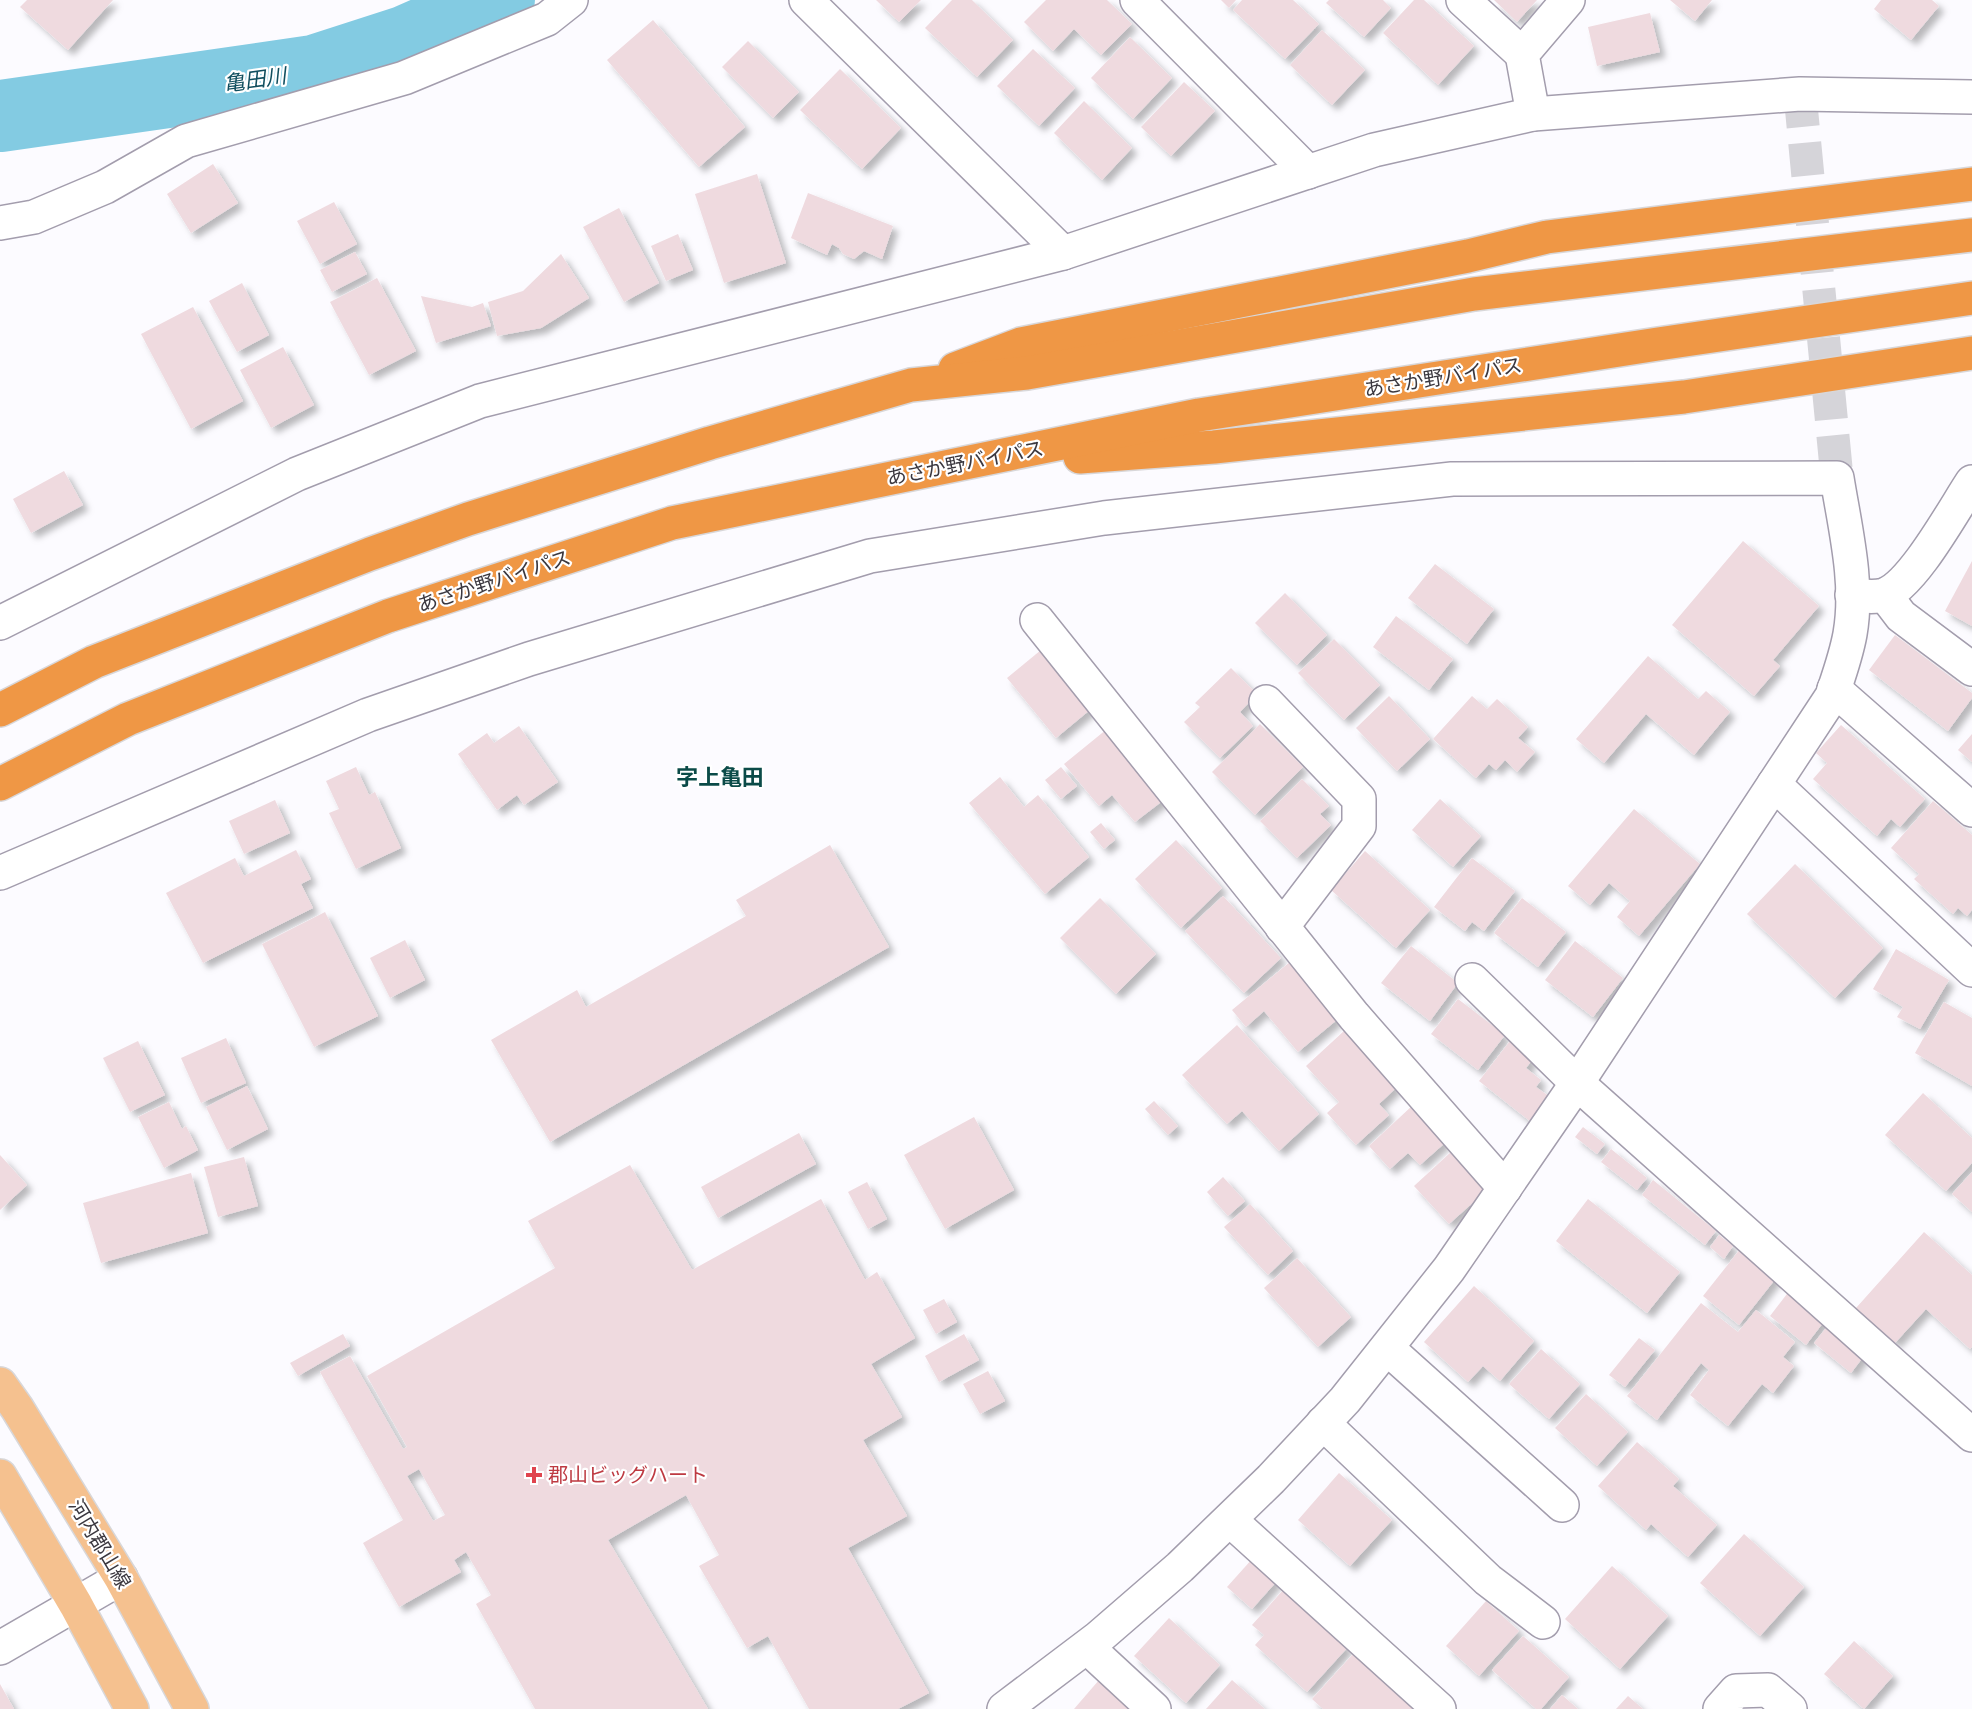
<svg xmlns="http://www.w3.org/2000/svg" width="1972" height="1709" font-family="Overpass,'Noto Sans JP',sans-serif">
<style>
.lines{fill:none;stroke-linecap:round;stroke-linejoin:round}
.river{stroke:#83cbe2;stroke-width:72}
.building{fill:#efdadf;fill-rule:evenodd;filter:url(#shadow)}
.minor-tunnel{stroke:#d5d4d9;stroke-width:33;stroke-dasharray:33 16;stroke-linecap:butt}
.minor-casing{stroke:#a39dad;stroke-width:36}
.major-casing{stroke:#d8d7d9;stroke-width:36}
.highway-casing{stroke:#d8d7d9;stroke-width:36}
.minor{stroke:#fff;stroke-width:33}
.major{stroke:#f5c18f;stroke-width:33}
.highway{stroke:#ef9745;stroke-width:33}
.health-dot{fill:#e0444e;stroke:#fff;stroke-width:2}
.labels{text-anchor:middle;stroke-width:4.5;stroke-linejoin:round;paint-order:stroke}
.street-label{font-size:20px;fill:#3b383f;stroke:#fff}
.health-label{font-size:20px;fill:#be3a42;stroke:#fff;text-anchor:start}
.water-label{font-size:21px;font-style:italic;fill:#114f5f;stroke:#fff}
.quarter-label{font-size:22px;font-weight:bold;fill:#0b4b48;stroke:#fff}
</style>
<defs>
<filter id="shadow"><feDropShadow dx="5.5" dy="5.5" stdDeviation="3" flood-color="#0004"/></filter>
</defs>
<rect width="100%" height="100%" fill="#fcfbff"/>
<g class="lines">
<!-- river -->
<polyline class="river" points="0,116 314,71 407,41 499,0"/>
</g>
<!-- building -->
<g class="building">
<polygon points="27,0 113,0 68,50 20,7"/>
<polygon points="876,0 921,0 899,22"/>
<polygon points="952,0 972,0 1013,40 977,77 925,28"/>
<polygon points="1046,0 1107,0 1132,24 1101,55 1074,29 1053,51 1024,22"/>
<polygon points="1221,0 1236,0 1229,8"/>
<polygon points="1242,0 1293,0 1319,24 1285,59 1233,10"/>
<polygon points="1329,0 1383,0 1391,8 1364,37 1326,3"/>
<polygon points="1414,0 1424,0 1474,46 1438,85 1383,33"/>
<polygon points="1494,0 1537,0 1517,22"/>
<polygon points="1670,0 1712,0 1695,21"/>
<polygon points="1881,0 1932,0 1939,6 1911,40 1874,9"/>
<polygon points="1650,13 1660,52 1597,66 1588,27"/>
<polygon points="653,20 745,127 699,167 607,60"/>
<polygon points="1322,30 1365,70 1332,105 1290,65"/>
<polygon points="1130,37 1172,78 1133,119 1091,78"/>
<polygon points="748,41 799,92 773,118 722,67"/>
<polygon points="1033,49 1075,88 1039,126 997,86"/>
<polygon points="840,69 901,128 862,169 800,110"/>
<polygon points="1184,82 1215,111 1171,156 1141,127"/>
<polygon points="1084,101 1132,148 1102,180 1054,133"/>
<polygon points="213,164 238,203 191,233 167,194"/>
<polygon points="757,174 786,263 724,283 695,194"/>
<polygon points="808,193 893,226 882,259 864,251 854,259 843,254 839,248 832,244 827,255 791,238"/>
<polygon points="334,202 357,244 320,264 297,221"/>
<polygon points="619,208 659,283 624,302 583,227"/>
<polygon points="678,234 693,270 666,281 651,246"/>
<polygon points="355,252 367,274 332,292 320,270"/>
<polygon points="561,254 589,298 541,328 497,336 488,302 523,291"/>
<polygon points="377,278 416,351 369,375 330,302"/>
<polygon points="242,283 269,335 237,352 209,301"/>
<polygon points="421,296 472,307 483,303 491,326 436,343"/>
<polygon points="193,307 243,401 191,429 141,334"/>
<polygon points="283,347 314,405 271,428 240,370"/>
<polygon points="64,471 83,505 31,533 13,499"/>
<polygon points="1743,541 1819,606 1773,660 1780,666 1754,696 1672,625"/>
<polygon points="1972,561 1972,626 1945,611"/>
<polygon points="1435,564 1494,609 1467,644 1408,598"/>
<polygon points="1285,593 1327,635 1297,665 1255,623"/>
<polygon points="1396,616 1453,659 1429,690 1373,647"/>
<polygon points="1895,635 1972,693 1972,698 1948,731 1869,670"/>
<polygon points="1334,639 1380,685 1344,720 1298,673"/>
<polygon points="1041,650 1091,709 1056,738 1007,678"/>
<polygon points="1648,656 1698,699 1706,691 1730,712 1694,755 1646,714 1604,763 1576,739"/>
<polygon points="1231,668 1257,694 1240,712 1253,726 1220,758 1184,722 1200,707 1195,703"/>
<polygon points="1389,696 1430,739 1397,771 1356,728"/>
<polygon points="1472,696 1487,709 1497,699 1528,727 1518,738 1535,752 1517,772 1505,760 1496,770 1489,764 1476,778 1433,739"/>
<polygon points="1260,724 1303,767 1255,815 1212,772"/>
<polygon points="1841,725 1925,799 1900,827 1891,819 1877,836 1813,779 1827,763 1816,753"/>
<polygon points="519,726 558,782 524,805 517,795 497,810 458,754 487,733 494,743"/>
<polygon points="1107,729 1165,799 1135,822 1112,795 1099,806 1064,764"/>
<polygon points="1972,734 1972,762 1958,750"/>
<polygon points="356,767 369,795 375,792 401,848 356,869 329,813 339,809 326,781"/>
<polygon points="1061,767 1077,786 1061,799 1045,780"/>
<polygon points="1000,777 1024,807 1038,795 1089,857 1045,894 969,803"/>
<polygon points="1302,779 1329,806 1320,814 1331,825 1297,858 1260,821"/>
<polygon points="1440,799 1481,836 1453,867 1412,830"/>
<polygon points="275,800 290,833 244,854 229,821"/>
<polygon points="1933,801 1972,835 1972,910 1967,916 1958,908 1953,914 1914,879 1919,874 1891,848"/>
<polygon points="1634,809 1700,864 1639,936 1617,917 1630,901 1609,883 1590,905 1568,886"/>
<polygon points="1101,823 1115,840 1104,849 1090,832"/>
<polygon points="1176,840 1222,888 1181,928 1135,879"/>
<polygon points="830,845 889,947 550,1142 491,1040 577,990 586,1007 746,916 736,900"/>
<polygon points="296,850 311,879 301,884 313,908 203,963 166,893 235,858 244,876"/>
<polygon points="1365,851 1430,910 1396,948 1331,890"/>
<polygon points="1472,858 1515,891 1484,931 1472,922 1465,931 1434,907"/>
<polygon points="1795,864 1883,948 1835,998 1747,914"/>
<polygon points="1223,896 1281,958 1244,993 1185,931"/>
<polygon points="1100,898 1156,954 1116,994 1060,938"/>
<polygon points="1522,898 1566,932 1538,967 1494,933"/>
<polygon points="325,912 378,1016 314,1047 262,944"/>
<polygon points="405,940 425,980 390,998 370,958"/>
<polygon points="1575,941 1623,978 1593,1017 1545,980"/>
<polygon points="1411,946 1458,983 1430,1021 1381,983"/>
<polygon points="1896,949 1949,980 1920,1029 1897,1017 1903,1007 1873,989"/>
<polygon points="1290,962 1338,1019 1298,1052 1264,1011 1246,1027 1232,1010"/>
<polygon points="1458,999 1505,1035 1478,1070 1431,1034"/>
<polygon points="1944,1002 1972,1018 1972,1086 1915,1053"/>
<polygon points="1237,1025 1319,1114 1279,1151 1242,1111 1227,1124 1182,1075"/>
<polygon points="1345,1030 1397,1087 1379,1104 1389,1115 1356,1145 1327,1113 1339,1102 1306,1066"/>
<polygon points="226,1038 246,1083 201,1103 181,1058"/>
<polygon points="138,1041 165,1095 130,1112 103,1058"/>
<polygon points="1510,1041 1533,1059 1526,1068 1541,1080 1536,1087 1550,1097 1531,1122 1479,1081"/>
<polygon points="247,1086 268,1129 227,1150 206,1107"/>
<polygon points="1923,1093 1972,1138 1972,1163 1946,1191 1885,1135"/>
<polygon points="1154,1101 1178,1126 1168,1135 1145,1109"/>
<polygon points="169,1102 182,1129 186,1126 198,1150 164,1168 138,1117"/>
<polygon points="1413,1105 1446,1142 1420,1165 1408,1153 1390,1169 1369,1146"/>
<polygon points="974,1117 1014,1190 945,1229 904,1155"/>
<polygon points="1583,1127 1605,1144 1597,1154 1575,1137"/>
<polygon points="799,1133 816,1164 718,1218 701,1187"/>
<polygon points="1611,1149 1647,1178 1637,1190 1601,1162"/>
<polygon points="1451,1152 1487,1190 1449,1224 1414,1186"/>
<polygon points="0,1155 27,1185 0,1210"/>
<polygon points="244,1157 258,1206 218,1217 204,1167"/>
<path d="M630,1165L692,1270L821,1199L865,1280L877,1272L915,1338L871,1364L902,1417L863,1440L907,1516L848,1548L929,1693L898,1709H809L768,1636L747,1648L699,1566L719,1555L686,1495L608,1540L708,1709H535L476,1604L491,1595L466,1552L454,1560L461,1572L399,1607L363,1543L403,1520L320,1372L350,1356L403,1449L407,1447L367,1376L555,1268L528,1221ZM419,1469L445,1515L433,1521L407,1476Z"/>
<polygon points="1972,1172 1972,1212 1952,1194"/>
<polygon points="191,1173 208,1233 101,1263 83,1203"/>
<polygon points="1223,1177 1245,1201 1228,1216 1207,1192"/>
<polygon points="1653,1180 1716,1231 1705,1245 1642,1195"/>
<polygon points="867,1182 887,1219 868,1229 848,1192"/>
<polygon points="1588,1199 1680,1272 1647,1313 1556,1241"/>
<polygon points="1250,1204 1293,1251 1268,1275 1224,1227"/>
<polygon points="1924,1232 1972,1275 1972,1347 1970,1349 1926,1309 1895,1343 1856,1308"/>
<polygon points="1719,1235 1733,1246 1724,1259 1710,1247"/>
<polygon points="1741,1248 1777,1277 1739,1325 1703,1296"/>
<polygon points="1297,1258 1351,1317 1318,1347 1264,1288"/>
<polygon points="1474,1286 1534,1341 1500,1381 1483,1366 1468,1382 1424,1342"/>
<polygon points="1790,1290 1826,1319 1806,1345 1770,1316"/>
<polygon points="944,1299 957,1322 936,1334 923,1310"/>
<polygon points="1701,1303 1738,1332 1756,1310 1795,1342 1783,1357 1794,1366 1773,1393 1762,1384 1728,1426 1690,1395 1709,1370 1701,1363 1657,1420 1627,1396"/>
<polygon points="1830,1323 1867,1352 1851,1373 1814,1343"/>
<polygon points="343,1334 350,1346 298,1376 290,1363"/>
<polygon points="964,1334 979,1360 939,1382 925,1356"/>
<polygon points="1639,1338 1655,1350 1625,1387 1609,1375"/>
<polygon points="1541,1349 1580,1384 1549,1419 1509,1384"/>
<polygon points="988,1371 1005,1401 980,1414 963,1384"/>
<polygon points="1586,1394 1628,1432 1597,1466 1555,1428"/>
<polygon points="1637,1442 1679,1479 1673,1486 1717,1525 1688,1557 1651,1524 1646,1530 1598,1486"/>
<polygon points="1339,1473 1392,1520 1350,1566 1298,1520"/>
<polygon points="1744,1534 1804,1587 1760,1636 1700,1583"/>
<polygon points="1253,1558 1278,1580 1252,1609 1227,1587"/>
<polygon points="1612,1566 1668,1616 1620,1669 1565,1619"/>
<polygon points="1284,1589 1348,1647 1307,1692 1255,1645 1264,1635 1252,1625"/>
<polygon points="1486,1601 1519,1631 1479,1676 1446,1646"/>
<polygon points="1169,1618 1220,1665 1186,1703 1134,1656"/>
<polygon points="1523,1636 1569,1677 1541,1709 1536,1709 1492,1670"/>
<polygon points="1854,1641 1893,1676 1864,1709 1824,1674"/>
<polygon points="1354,1653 1416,1709 1323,1709 1312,1699"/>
<polygon points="1099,1680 1131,1709 1074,1709"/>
<polygon points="1232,1680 1265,1709 1206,1709"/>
<polygon points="0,1684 14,1709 0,1709"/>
<polygon points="1562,1695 1578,1709 1550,1709"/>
<polygon points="1628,1696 1643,1709 1616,1709"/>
</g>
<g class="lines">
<!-- minor-tunnel -->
<polyline class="minor-tunnel" points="1800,94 1837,478"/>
<!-- minor casing -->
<g class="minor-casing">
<g id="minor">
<polyline points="806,0 1063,253"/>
<polyline points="1137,0 1308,172"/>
<polyline points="1463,0 1522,54"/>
<polyline points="1533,114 1522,54 1568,0"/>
<polyline points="0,223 34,217 105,187 186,141 404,78 547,19 571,0"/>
<path d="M1852,595C1862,596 1874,598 1884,595C1913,585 1954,509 1972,482"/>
<polyline points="1885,595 1901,616 1972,669"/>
<polyline points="1037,620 1354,1016 1505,1188"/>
<polyline points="0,623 297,474 480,401 1063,253 1374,150 1533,114 1800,94 1972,97"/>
<polyline points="1834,689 1972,810"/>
<polyline points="1266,702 1359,799 1359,826 1282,927"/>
<polyline points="1774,784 1972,970"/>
<path d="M0,873L368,715L529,659L870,556L1104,518L1452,479L1837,478C1845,528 1859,583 1850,634C1846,656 1839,675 1832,696L1577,1083L1449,1269L1345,1400L1271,1479L1180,1567L1098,1638L1004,1709"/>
<polyline points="1472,980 1577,1083 1972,1435"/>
<polyline points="1387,1348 1562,1505"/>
<polyline points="1323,1423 1488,1580 1543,1622"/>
<polyline points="1230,1520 1439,1709"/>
<polyline points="1087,1647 1154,1709"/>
<polyline points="0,1648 121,1578"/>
<polyline points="1720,1709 1736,1691 1768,1690 1790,1709"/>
</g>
</g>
<!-- major casing -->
<g class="major-casing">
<g id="major">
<polyline points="0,1384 17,1408 121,1578 192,1709"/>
<polyline points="0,1476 76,1605 132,1709"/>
</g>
</g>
<!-- highway casing -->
<g class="highway-casing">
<g id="highway">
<polyline points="955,369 1021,344 1468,256 1547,237 1972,184"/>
<polyline points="1080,457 1214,447 1684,397 1972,353"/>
<polyline points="0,710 94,662 370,554 468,519 710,443 911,385 1027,373 1474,294 1972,235"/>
<polyline points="0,784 128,719 388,616 672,523 1199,415 1658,344 1972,298"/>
</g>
</g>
<!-- minor -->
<use href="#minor" class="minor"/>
<!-- major -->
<use href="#major" class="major"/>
<!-- highway -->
<use href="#highway" class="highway"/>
</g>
<!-- markers -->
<path class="health-dot" d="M531 1466h6v6h6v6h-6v6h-6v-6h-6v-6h6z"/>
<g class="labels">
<!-- street labels -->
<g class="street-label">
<text transform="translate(1443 377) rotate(-9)" y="7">あさか野バイパス</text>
<text transform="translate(965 463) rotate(-11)" y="7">あさか野バイパス</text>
<text transform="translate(494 581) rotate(-18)" y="7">あさか野バイパス</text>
<text transform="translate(100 1544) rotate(59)" y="7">河内郡山線</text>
</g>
<!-- health labels -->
<g class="health-label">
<text x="548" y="1482">郡山ビッグハート</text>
</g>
<!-- water labels -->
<g class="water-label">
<text transform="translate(255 80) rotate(-8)" y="7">亀田川</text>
</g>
<!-- quarter labels -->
<g class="quarter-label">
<text x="720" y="785">字上亀田</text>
</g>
</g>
</svg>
